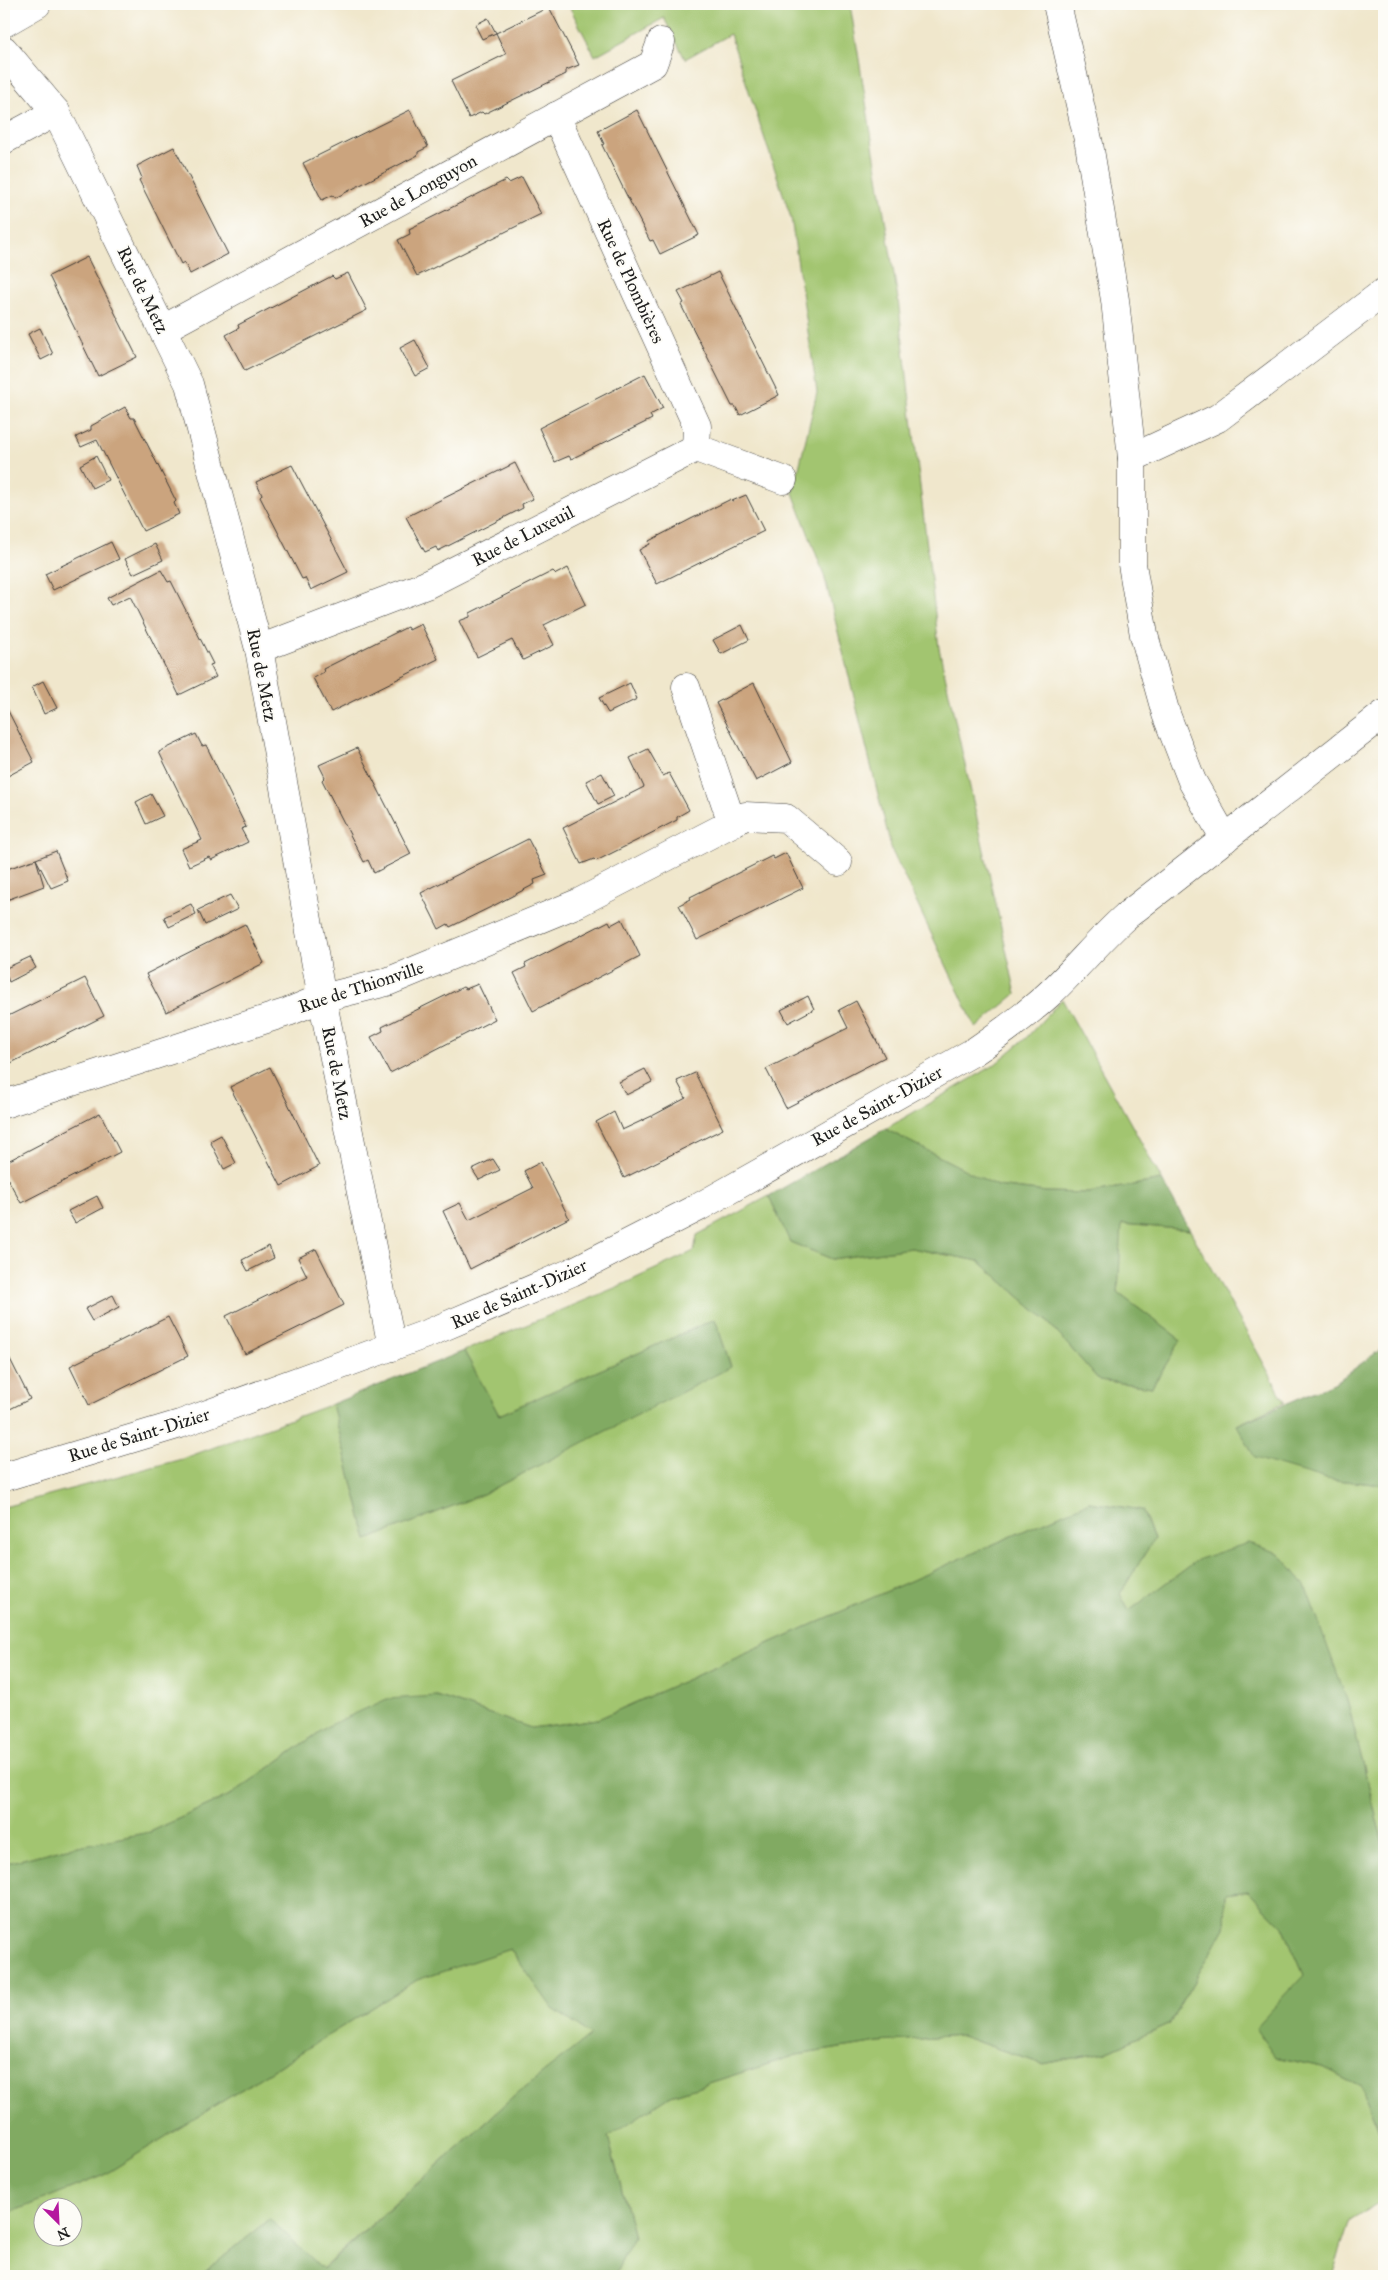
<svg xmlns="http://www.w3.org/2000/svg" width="1388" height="2280" font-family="'IM FELL Great Primer',serif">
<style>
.green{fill:#a2c56f;stroke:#5f7046;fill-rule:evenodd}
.forest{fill:#81aa62;stroke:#4e633f}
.building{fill:#cba47e}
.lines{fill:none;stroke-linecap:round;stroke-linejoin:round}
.minor-casing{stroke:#3c3a36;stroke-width:29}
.minor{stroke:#fff;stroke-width:28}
.labels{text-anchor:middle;stroke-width:4;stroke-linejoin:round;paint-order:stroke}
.street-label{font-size:18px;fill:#1c1c1c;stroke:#fdfcf7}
</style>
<rect width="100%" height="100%" fill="#fdfcf7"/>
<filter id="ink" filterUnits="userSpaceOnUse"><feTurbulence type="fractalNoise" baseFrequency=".02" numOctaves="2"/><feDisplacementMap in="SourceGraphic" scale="10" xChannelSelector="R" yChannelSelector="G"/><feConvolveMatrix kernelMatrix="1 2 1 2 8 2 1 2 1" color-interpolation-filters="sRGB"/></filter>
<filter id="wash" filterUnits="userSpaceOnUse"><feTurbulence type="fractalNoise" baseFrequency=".0096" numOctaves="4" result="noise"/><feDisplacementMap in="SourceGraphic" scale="20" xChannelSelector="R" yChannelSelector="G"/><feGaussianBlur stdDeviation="1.12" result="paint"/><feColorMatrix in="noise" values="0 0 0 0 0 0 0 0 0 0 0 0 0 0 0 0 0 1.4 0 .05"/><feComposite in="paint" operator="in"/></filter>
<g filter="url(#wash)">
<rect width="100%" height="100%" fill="#f0e7cc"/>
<!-- green -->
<g class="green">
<polygon points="568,4 850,4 898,299 939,648 1016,994 976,1028 892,851 824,575 793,493 817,392 791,218 730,34 685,59 664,18 595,56"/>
<polygon points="1062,999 1162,1180 1088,1193 1046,1192 997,1186 885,1129 993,1066 1026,1038"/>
<polygon points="769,1196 790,1242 832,1259 911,1248 979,1261 1046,1320 1099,1380 1152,1387 1181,1340 1118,1293 1121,1224 1190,1230 1285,1402 1237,1425 1326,1479 1384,1485 1384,1848 1347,1700 1199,1559 1129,1611 1120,1594 1154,1538 1142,1510 1089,1502 598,1719 531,1728 437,1696 328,1726 232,1794 150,1832 58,1850 4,1864 4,1507 182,1459 332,1404 367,1540 483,1494 731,1366 715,1319 499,1415 464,1351 617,1287 694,1251 697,1235"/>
<polygon points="1248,1891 1283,1927 1304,1975 1275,2057 1322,2067 1361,2086 1384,2143 1384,2200 1350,2221 1332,2276 1126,2276 1119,2269 1073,2276 614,2276 634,2237 608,2136 671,2095 797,2055 878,2042 961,2036 1042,2064 1106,2052 1169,2024 1225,1928 1226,1894"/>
<path d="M510,1949L553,2008L592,2035L519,2092L322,2269L270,2219L200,2276H4V2215L104,2175L417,1980ZM42,2208H72V2238H42Z"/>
</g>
<!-- forest -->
<g class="forest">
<polygon points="885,1129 997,1186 1046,1192 1088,1193 1162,1180 1190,1230 1122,1224 1118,1293 1181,1340 1152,1387 1099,1380 1046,1320 979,1261 911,1248 832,1259 790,1242 769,1196"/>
<polygon points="715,1319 731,1367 483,1494 367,1540 332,1404 464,1351 499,1415"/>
<polygon points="1384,1347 1384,1485 1326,1479 1255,1458 1237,1425 1336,1382"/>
<polygon points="1089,1502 1142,1510 1154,1539 1120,1594 1129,1611 1199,1559 1248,1543 1279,1553 1305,1585 1347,1700 1384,1848 1384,2143 1361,2086 1322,2067 1275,2057 1255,2028 1304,1975 1283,1927 1248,1891 1226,1894 1225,1928 1169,2024 1106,2052 1042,2064 961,2036 878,2042 797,2055 671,2095 608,2137 634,2237 614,2276 200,2276 270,2219 323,2269 519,2092 591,2035 553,2009 510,1949 417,1980 104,2175 4,2215 4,1864 58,1850 150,1832 232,1794 328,1726 387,1699 437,1696 531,1728 598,1719"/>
<polygon points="1119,2269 1126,2276 1073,2276"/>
</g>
<g id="blocks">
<!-- building -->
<g class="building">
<polygon points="549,7 579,65 566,70 566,74 484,114 482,112 469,118 451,81 506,54 496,33 482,39 475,25 488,18 496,33"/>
<polygon points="410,110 428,147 418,152 418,155 335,198 333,195 322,200 303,163"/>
<polygon points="637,110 699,235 660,254 653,240 650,241 625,192 602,145 604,144 598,131"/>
<polygon points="174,147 228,254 190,274 184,262 181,264 139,180 142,178 137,166"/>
<polygon points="522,177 541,214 417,276 398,240 410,234 409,229 506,180 509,183"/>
<polygon points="87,257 137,357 98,376 49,276"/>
<polygon points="718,272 779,395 740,415 735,406 732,406 707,356 681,305 684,303 678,292"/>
<polygon points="348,273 367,310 245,371 226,335 239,328 238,325 332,276 335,279"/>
<polygon points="40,328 53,354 41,360 28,334"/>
<polygon points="415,340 430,368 415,376 400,348"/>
<polygon points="645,374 663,408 650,415 652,419 571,459 569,456 555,462 539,428"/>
<polygon points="125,407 131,418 134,418 176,501 174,503 179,514 143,531 97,440 81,447 76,437 91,430 91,426"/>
<polygon points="96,456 108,480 92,488 80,465"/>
<polygon points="515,463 533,499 522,504 523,508 438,551 436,547 425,552 406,517"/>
<polygon points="292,465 348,572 311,590 305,578 302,579 260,497 262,495 256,482"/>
<polygon points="746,495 764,531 657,584 639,550 650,544 649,541 691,519 731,499 732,501"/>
<polygon points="111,542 119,559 53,590 45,574"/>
<polygon points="155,544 163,560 133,574 125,559"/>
<polygon points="568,568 586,604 544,625 554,645 523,660 512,640 477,657 459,621 470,617 470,613 553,571 556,574"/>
<polygon points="161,570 168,582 171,581 213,664 210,665 216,677 179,695 130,596 111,605 107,598"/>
<polygon points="421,624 438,659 331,712 313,678 324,672 323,669 407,627 409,630"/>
<polygon points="742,625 749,640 721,654 713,640"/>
<polygon points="43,681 57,708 44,714 32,687"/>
<polygon points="630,683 637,699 608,713 599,698"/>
<polygon points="754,683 792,762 756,781 716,703"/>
<polygon points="4,703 34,762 4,778"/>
<polygon points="196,734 202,746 206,745 246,827 241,829 248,842 211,860 209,857 189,866 181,849 202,840 159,752"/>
<polygon points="357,748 411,854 374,873 368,860 364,862 322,780 325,777 319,765"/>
<polygon points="648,749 663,776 669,773 689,810 677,817 677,820 638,840 596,861 594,859 581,864 563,828 644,787 630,758"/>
<polygon points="602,773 614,796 598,804 586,781"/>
<polygon points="151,794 163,816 146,824 136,802"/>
<polygon points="528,839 547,875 534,880 535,884 495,905 450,927 448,924 439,929 421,893"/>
<polygon points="56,851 68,881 51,888 36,859"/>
<polygon points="786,853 803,888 697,940 679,905 691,899 690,897 772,856 774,859"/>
<polygon points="36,859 44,886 4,901 4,870"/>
<polygon points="230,895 238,909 205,925 198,910"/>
<polygon points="191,904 196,914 169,927 164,917"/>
<polygon points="622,919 640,956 533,1011 514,973 526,967 525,964 609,921 611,925"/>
<polygon points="245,924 264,963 166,1012 146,974"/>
<polygon points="30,957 36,968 9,982 4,969"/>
<polygon points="85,978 104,1016 5,1066 4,1018"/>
<polygon points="478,984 495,1019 390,1073 371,1037 383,1031 382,1027 463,987 466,989"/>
<polygon points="808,996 814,1009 788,1023 781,1010"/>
<polygon points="856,1001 885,1057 786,1108 766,1069 848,1028 839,1010"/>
<polygon points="270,1067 319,1166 281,1186 230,1087"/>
<polygon points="645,1069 652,1082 626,1095 619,1082"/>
<polygon points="695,1073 723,1129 624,1178 596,1122 614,1112 622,1130 654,1115 686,1098 677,1081"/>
<polygon points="100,1113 120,1152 21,1203 4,1172 4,1163"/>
<polygon points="221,1135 236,1163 224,1169 210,1141"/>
<polygon points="493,1159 500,1170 479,1180 472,1169"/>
<polygon points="541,1162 569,1218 470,1269 443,1211 460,1203 469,1220 533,1188 524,1171"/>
<polygon points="97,1196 103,1208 75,1223 68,1211"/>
<polygon points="269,1246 274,1258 248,1271 242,1260"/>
<polygon points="316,1249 344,1305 245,1354 226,1316 307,1276 298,1258"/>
<polygon points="113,1295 119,1307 92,1321 85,1309"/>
<polygon points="168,1317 188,1356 89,1405 70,1366"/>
<polygon points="4,1347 30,1399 4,1412"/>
</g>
</g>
</g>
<g filter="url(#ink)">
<use href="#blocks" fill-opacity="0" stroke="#3c3a36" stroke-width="1"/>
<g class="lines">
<!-- minor casing -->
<g class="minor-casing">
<g id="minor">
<polyline points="1057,4 1089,144 1115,300 1132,458 1132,564 1144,635 1166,714 1192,781 1225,839"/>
<polyline points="4,23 37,4"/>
<polyline points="4,50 56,112 189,384 259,649 322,998 392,1347"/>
<polyline points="556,116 697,426 696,448"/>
<polyline points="4,140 56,112"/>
<polyline points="163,329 653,64 661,42"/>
<polyline points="1132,458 1218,418 1384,292"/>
<polyline points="259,649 426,585 696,448 783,480"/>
<polyline points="686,687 732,823 745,816 786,818 838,862"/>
<polyline points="4,1104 288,1012 322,998 387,982 578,903 732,823"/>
<path d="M4,1477L180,1424L429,1333L572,1272L699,1207L975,1051C1000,1034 1025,1016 1048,995C1075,970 1098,941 1126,916L1384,714"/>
</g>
</g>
<!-- minor -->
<use href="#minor" class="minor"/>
</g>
</g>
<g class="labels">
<!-- street labels -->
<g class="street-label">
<text transform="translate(418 191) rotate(-29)" y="6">Rue de Longuyon</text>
<text transform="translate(631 281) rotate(65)" y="6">Rue de Plombières</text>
<text transform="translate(143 290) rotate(64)" y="6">Rue de Metz</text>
<text transform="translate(523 536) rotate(-27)" y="6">Rue de Luxeuil</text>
<text transform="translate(262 675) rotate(79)" y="6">Rue de Metz</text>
<text transform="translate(361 987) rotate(-18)" y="6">Rue de Thionville</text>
<text transform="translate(337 1073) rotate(79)" y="6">Rue de Metz</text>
<text transform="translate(877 1106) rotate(-29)" y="6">Rue de Saint-Dizier</text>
<text transform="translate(519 1294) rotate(-24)" y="6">Rue de Saint-Dizier</text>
<text transform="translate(139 1435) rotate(-17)" y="6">Rue de Saint-Dizier</text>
</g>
</g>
<!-- margin -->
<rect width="1388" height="2280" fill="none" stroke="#fdfcf7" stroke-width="20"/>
<!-- north arrow -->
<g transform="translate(58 2222) rotate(156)"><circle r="24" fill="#fdfcf7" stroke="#a3a29f"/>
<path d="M0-4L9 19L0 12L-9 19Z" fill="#b5179e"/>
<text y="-8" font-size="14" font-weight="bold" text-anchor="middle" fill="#1c1c1c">N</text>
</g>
</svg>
